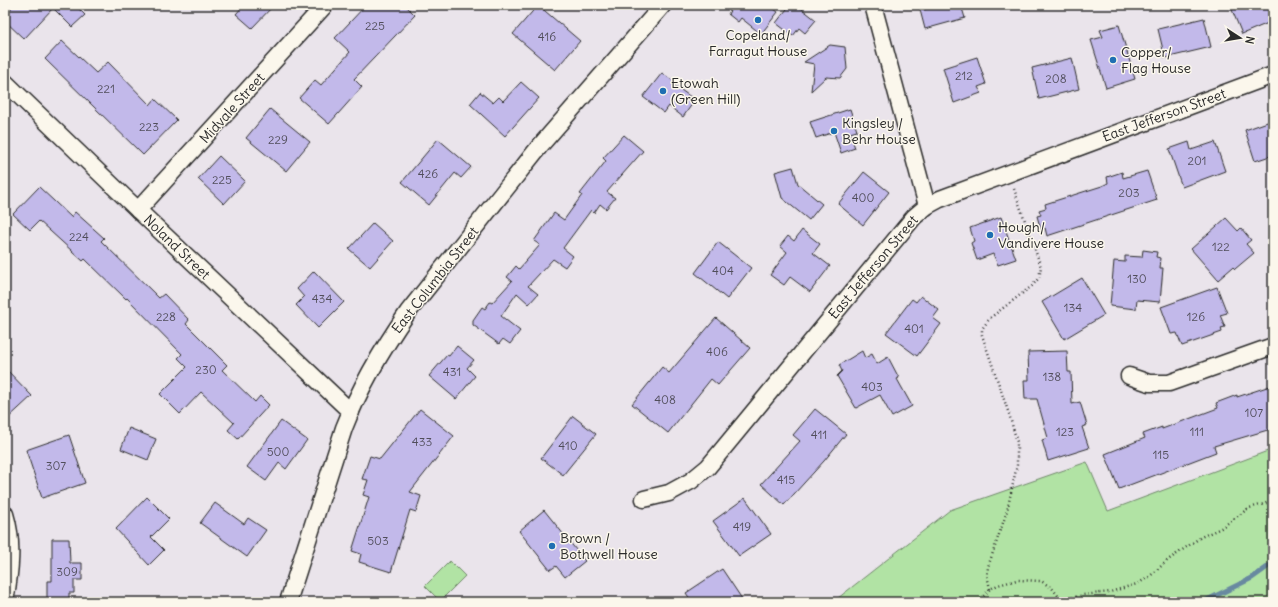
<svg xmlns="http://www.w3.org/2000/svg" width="1278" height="607" font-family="Delius,sans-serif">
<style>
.green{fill:#b1e3a4;stroke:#6e8768}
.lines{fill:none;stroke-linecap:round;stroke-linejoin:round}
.stream{stroke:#6789a0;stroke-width:5}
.building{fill:#c2b9ea;stroke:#2b2b2b}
.minor-casing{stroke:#2b2b2b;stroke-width:19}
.path{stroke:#2b2b2b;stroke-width:2.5;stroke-dasharray:1 3;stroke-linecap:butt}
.minor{stroke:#fbf7ec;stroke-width:16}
.poi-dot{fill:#1f6fb2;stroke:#fbf7ec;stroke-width:1.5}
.labels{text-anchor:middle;stroke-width:3;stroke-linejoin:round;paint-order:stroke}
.number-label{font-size:12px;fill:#514e5b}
.poi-label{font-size:14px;fill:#2b2b2b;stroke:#fbf7ec;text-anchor:start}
.street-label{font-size:14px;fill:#2b2b2b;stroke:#fbf7ec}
</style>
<rect width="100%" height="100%" fill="#eae4eb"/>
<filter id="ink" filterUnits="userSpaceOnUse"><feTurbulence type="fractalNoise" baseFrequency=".025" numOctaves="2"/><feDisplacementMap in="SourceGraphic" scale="8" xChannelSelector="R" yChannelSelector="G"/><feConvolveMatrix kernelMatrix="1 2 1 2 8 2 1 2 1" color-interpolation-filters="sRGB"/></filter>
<g filter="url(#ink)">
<!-- green -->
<g class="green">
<polygon points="1273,449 1273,602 833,602 950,510 1087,462 1108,511"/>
<polygon points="450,561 465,576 440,601 425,586"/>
</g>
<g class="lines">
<!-- stream -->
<polyline class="stream" points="1203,602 1252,578 1273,563"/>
</g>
<!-- building -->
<g class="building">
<polygon points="14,5 75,5 85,15 72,27 53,8 24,39 5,21 5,15"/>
<polygon points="244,5 274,5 252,28 236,14"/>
<polygon points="366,5 405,5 415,15 354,79 362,87 329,124 299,98 315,80 321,85 350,52 335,38"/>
<polygon points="538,5 580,41 555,70 513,34"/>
<polygon points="725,5 769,5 778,12 761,34 741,18 738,22 728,14 731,9"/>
<polygon points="790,5 797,5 816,20 805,33 799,28 793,36 776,23"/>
<polygon points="925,5 961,5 965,18 925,29 920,10 926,9"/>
<polygon points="1230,5 1273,5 1273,21 1242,34"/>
<polygon points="1204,18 1211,47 1165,58 1158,29"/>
<polygon points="1119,25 1135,79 1106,88 1091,40 1103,37 1100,30"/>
<polygon points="62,41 96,73 108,62 150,105 155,99 177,120 143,155 45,59"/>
<polygon points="830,45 845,47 847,69 840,78 826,77 811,91 814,64 804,62"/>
<polygon points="977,57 986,84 978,87 981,93 954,103 943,68"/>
<polygon points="1072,58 1079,89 1039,99 1032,68"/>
<polygon points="662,73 676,83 674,85 695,100 683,117 669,106 664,113 643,97"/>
<polygon points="521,82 539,98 505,136 470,104 480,92 493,103 499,97 503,101"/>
<polygon points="270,109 310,142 286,171 246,138"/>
<polygon points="850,109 857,131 850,133 855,148 841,153 834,132 816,138 810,122"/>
<polygon points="1273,120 1273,155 1255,161 1245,130"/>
<polygon points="624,135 643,151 607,192 615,198 606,209 600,204 594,213 591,210 563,248 573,256 565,267 553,259 528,286 538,294 529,304 517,293 501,316 520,331 510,344 503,339 499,344 473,325 473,320 482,307 485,309 490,302 492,303 512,281 507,277 516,266 519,269 540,245 534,241 554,213 564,220 582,195 580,194 606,161 603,158"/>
<polygon points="438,139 471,167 461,178 455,173 429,205 402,182"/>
<polygon points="1189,142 1191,150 1215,142 1225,171 1182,187 1169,149"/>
<polygon points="219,156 245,181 224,204 198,179"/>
<polygon points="793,167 798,184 822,204 809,220 782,198 775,172"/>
<polygon points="1147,171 1157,200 1047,236 1045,228 1041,230 1037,216 1041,215 1039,210 1046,208 1045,204 1102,186 1108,183 1107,177 1122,172 1123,178"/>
<polygon points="864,172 889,192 863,225 838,204"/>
<polygon points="39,187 71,217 75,212 104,238 101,241 159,298 164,294 189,320 186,324 227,365 222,370 255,402 260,396 269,405 238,439 228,430 234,423 201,392 180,414 160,394 187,367 178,358 182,354 127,298 126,299 85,259 83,261 39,221 30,230 13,214"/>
<polygon points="1001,217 1016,259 998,265 993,254 977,260 971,243 974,241 970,228"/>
<polygon points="1226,218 1238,231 1241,228 1251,240 1246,244 1254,253 1235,269 1233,267 1218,280 1191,249"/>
<polygon points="373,223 393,241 370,267 349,249"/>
<polygon points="802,230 820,244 813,253 830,266 810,292 790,277 784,285 770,275 787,252 780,246 788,236 794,241"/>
<polygon points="718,242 751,268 727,299 695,273"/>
<polygon points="1143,250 1157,252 1156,257 1161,258 1160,268 1163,268 1160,302 1137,300 1136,309 1110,306 1114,261 1125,262 1125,256 1142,257"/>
<polygon points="314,271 344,302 318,328 296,305 304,297 297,289"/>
<polygon points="1082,278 1104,315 1064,339 1042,302"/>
<polygon points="1217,287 1227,313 1220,315 1225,327 1221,328 1222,332 1182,346 1177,333 1171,334 1161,307"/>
<polygon points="921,296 939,310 933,318 941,324 917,356 886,333 912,299 916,302"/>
<polygon points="716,318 750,348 718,385 711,379 668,433 632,404 662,367 669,373"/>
<polygon points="457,346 474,360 467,368 475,376 456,399 429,376 447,355 449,356"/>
<polygon points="862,351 865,358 872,354 877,364 888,357 899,378 897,379 912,406 892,417 880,395 856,408 837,376 842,371 839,365"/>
<polygon points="1067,351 1068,372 1071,372 1072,404 1080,402 1087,425 1082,427 1089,448 1048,461 1042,440 1048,438 1037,399 1025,399 1024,380 1029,380 1028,352"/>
<polygon points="5,368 32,396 5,421"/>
<polygon points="1273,385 1273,424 1270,425 1271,429 1214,446 1216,452 1119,489 1105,454 1145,438 1143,434 1162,427 1162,429 1218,408 1216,403 1237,395 1237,397"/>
<polygon points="420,409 454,436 410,492 421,496 416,512 410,510 391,572 359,562 361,554 352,551 369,497 363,495 368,480 362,479 370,456 380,459"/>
<polygon points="815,409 846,434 824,461 784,505 761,484 800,441 793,435"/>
<polygon points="573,416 596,434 563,475 541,458"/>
<polygon points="281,421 307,440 286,469 279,463 266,481 247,467"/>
<polygon points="129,428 156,439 148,460 121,449"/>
<polygon points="69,435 85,483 42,498 26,450"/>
<polygon points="147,497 169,519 151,537 164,550 149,565 116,529"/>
<polygon points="745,498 771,534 739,556 713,521"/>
<polygon points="215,503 244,524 248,518 266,530 247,557 200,523"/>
<polygon points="544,510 585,561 565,577 556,566 550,570 519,531"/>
<polygon points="52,539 69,539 70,563 82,563 82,580 74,580 74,593 69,593 69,602 47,602 47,581 52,581"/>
<polygon points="722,569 744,602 692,602 686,593"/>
</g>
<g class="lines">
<!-- minor casing -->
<g class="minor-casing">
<g id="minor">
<polyline points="873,5 927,206"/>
<polyline points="5,82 138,210 351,412"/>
<polyline points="138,210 325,5"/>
<polyline points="1129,376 1149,383 1169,383 1273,346"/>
<polyline points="644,499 669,493 691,481 708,467 914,217 927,206 940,199 1273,75"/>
<path d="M5,514C14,543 10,573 5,602"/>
<path d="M288,602L344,428C360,387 383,348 408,312L539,147L663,5"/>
</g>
</g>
<!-- path -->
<g class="path">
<polyline points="990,589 987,575 988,567 1007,511 1017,465 1017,442 1009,414 982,335 982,329 990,318 1032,286 1039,278 1041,267 1014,189"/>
<polyline points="978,602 990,589 998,585 1017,580 1041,581 1052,588 1059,597 1067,599 1083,595 1110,592 1137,584 1149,577 1168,560 1201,537 1221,528 1249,508 1264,504 1273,500"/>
</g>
<!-- minor -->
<use href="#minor" class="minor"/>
</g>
</g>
<!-- markers -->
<g class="poi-dot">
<circle cx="758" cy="20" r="4"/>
<circle cx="1113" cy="60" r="4"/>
<circle cx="663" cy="91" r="4"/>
<circle cx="834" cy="131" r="4"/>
<circle cx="990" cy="235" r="4"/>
<circle cx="552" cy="546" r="4"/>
</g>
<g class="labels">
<!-- number labels -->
<g class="number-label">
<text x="375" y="30">225</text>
<text x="547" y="41">416</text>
<text x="964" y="80">212</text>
<text x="1056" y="83">208</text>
<text x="106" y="93">221</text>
<text x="149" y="131">223</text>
<text x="278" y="144">229</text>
<text x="1197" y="165">201</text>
<text x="428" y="178">426</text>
<text x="222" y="184">225</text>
<text x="1129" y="197">203</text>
<text x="863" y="202">400</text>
<text x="79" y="241">224</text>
<text x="1221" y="251">122</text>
<text x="723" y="275">404</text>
<text x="1137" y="283">130</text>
<text x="322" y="303">434</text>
<text x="1073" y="312">134</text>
<text x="166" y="321">228</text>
<text x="1196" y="321">126</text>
<text x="914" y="333">401</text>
<text x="717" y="356">406</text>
<text x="206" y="374">230</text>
<text x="452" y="376">431</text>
<text x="1052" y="381">138</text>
<text x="872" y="391">403</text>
<text x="665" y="404">408</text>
<text x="1254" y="417">107</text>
<text x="1065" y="436">123</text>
<text x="1197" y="436">111</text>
<text x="819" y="439">411</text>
<text x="422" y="446">433</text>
<text x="568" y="450">410</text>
<text x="278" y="456">500</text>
<text x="1161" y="459">115</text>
<text x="56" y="470">307</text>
<text x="786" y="484">415</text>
<text x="742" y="531">419</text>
<text x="378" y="545">503</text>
<text x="67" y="576">309</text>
</g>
<!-- poi labels -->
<g class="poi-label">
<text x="758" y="40" text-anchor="middle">Copeland/<tspan x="758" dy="16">Farragut House</tspan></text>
<text x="1121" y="57">Copper/<tspan x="1121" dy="16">Flag House</tspan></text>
<text x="671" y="88">Etowah<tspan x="671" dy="16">(Green Hill)</tspan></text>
<text x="842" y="128">Kingsley /<tspan x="842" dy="16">Behr House</tspan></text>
<text x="998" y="232">Hough/<tspan x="998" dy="16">Vandivere House</tspan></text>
<text x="560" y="543">Brown /<tspan x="560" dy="16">Bothwell House</tspan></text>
</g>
<!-- street labels -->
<g class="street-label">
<text transform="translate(232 108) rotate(-48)" y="5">Midvale Street</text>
<text transform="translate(1164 115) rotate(-20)" y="5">East Jefferson Street</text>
<text transform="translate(177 247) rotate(44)" y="5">Noland Street</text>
<text transform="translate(873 267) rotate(-50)" y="5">East Jefferson Street</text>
<text transform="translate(435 280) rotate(-52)" y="5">East Columbia Street</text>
</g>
</g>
<!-- margin -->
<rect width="1278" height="607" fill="none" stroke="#fbf7ec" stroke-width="20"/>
<rect x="10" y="10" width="1258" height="587" fill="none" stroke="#2b2b2b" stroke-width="1.5" filter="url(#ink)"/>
<!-- north arrow -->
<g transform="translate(1240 38) rotate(102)" stroke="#fbf7ec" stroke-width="3" paint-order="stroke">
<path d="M0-3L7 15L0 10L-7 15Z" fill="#2b2b2b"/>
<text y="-6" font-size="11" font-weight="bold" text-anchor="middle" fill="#2b2b2b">N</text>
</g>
</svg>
